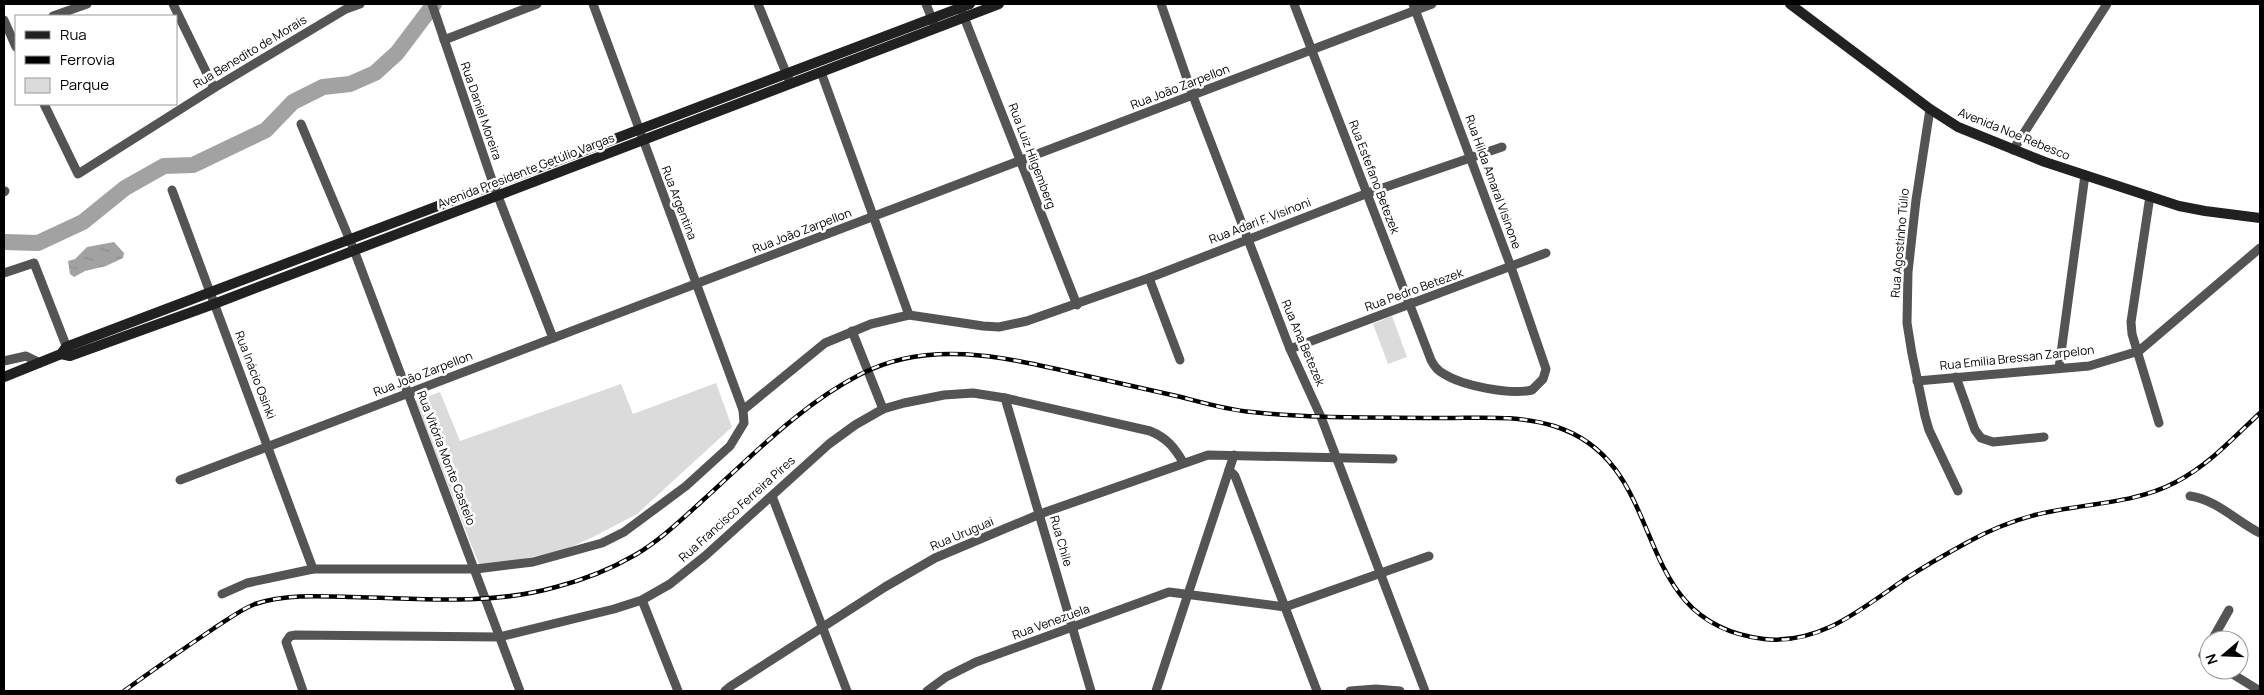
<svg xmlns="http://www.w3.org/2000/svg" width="2264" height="695" font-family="Manrope,sans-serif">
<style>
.park{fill:#dbdbdb}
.water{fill:url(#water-ripples)}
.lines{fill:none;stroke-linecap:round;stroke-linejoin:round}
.river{stroke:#a2a2a2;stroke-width:16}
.minor{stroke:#545454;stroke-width:9}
.secondary{stroke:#212121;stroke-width:10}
.rail-casing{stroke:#000;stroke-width:4.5}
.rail{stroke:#fff;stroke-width:2.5;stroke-dasharray:8;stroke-linecap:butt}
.labels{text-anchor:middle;stroke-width:5;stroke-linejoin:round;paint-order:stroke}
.street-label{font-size:12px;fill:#000;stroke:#fff}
</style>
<defs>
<pattern id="water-ripples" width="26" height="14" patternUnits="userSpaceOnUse" patternTransform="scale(1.25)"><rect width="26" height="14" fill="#a2a2a2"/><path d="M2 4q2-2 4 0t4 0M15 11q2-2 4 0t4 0" fill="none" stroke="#8a8a8a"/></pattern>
</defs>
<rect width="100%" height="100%" fill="#fff"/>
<!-- park -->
<g class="park">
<polygon points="1392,316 1407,357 1388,364 1373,324"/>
<polygon points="716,383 732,427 637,514 593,537 562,551 480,567 415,401 440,392 460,441 621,384 633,414"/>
</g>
<!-- water -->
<polygon class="water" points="114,242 124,253 123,258 106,266 85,271 74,277 70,274 68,261 75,259 87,247"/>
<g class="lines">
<!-- river -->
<polyline class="river" points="4,242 38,243 83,222 125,188 164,166 193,165 266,130 293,102 323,87 350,84 375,73 397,53 434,4"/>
<!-- minor -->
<g class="minor">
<polyline points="173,4 214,88"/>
<polyline points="432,4 494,186 553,338"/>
<polyline points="593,4 743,410"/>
<polyline points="758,4 789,80"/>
<polyline points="926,4 934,24"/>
<polyline points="1161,4 1193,96 1290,349 1321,417 1425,691"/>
<path d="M1294,4L1431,360C1434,366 1438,371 1444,374C1463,386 1510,395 1532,390L1543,379L1546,369L1511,267L1413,4"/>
<polyline points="962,12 1077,305"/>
<polyline points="53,16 87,4"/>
<polyline points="4,20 16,47"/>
<polyline points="444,40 537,4"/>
<polyline points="821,72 909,315"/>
<polyline points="44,104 78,174 214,88 346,9 360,4"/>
<polyline points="1930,109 1916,200 1908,272 1907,323 1912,354 1925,416 1929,430 1958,491"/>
<polyline points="301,124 354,250 520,691"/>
<polyline points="2013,150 2107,4"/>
<polyline points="172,190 313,569"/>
<polyline points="4,192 5,191"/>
<polyline points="2150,196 2131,322 2132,334 2159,423"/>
<polyline points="4,273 34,263 69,353"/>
<polyline points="1149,278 1180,360"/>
<polyline points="852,331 883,409"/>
<polyline points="1290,349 1546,253"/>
<polyline points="4,361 26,356 40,363"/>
<polyline points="2059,368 2085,175"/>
<polyline points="1956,377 1975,430 1981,438 1993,442 2044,437"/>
<polyline points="1917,381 2089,366 2139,351 2260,248"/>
<polyline points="1005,398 1091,691"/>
<polyline points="1229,470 1235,476 1317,691"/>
<polyline points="180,480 1432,4"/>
<polyline points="772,496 847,691"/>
<path d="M2190,496C2217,500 2236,521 2260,533"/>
<polyline points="222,594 247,583 313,569 476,569 533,562 602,543 624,532 686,486 730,446 744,423 743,410 825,343 871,324 909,315 983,326 999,327 1027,321 1149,278 1368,193 1502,147"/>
<polyline points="642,600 678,691"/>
<polyline points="2212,640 2229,610"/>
<polyline points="2209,645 2203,655 2209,659"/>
<polyline points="2226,670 2260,691"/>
<path d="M303,691L286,642L290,636L296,635L499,637L614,609L642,600L670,584L705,556L829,444L855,425L883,409L904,403L944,395L973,393L1005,398L1150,431C1167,438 1174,447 1183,462"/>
<polyline points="725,691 731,686 885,587 935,558 1040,514 1208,455 1393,459"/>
<polyline points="927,691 946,677 976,662 1169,592 1285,607 1429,556"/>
<polyline points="1156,691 1234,455"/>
<polyline points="1350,691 1376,689 1400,691"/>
</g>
<!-- secondary -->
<g class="secondary">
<polyline points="1790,4 1930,109 1958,127 2045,162 2179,206 2205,211 2260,218"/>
<polyline points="61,354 70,356 214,304 999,4"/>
<polyline points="4,377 61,354 66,347 970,4"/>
</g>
<!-- rail casing -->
<g class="rail-casing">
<path id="rail" d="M124,691C153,670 183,649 213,629C227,620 240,610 255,604C285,594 320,596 351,597C419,598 489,606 556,587C583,580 611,569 635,555C659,541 680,521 701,502C751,457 800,405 861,374C929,339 1004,357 1074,373C1110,381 1145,389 1181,397C1204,403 1228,410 1252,412C1316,419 1381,417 1446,418C1482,418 1519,415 1554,426C1675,464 1622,622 1764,639C1820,645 1861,609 1905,579C1925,566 1946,554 1968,542C1988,531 2012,521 2035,515C2081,503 2133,505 2176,482C2209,465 2233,438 2260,413"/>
</g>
<!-- rail -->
<use href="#rail" class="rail"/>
</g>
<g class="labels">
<!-- street labels -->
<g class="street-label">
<text transform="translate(250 52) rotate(-31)" y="4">Rua Benedito de Morais</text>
<text transform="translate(1180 87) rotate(-21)" y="4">Rua João Zarpellon</text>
<text transform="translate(481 111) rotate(71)" y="4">Rua Daniel Moreira</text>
<text transform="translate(2014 134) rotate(22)" y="4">Avenida Noe Rebesco</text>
<text transform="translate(1032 156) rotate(69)" y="4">Rua Luiz Hilgemberg</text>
<text transform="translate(526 171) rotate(-21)" y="4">Avenida Presidente Getúlio Vargas</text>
<text transform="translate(1374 177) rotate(69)" y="4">Rua Estefano Betezek</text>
<text transform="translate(1493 182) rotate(70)" y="4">Rua Hilda Amaral Visinone</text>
<text transform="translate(679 203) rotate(69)" y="4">Rua Argentina</text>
<text transform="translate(1260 221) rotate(-21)" y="4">Rua Adari F. Visinoni</text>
<text transform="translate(802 231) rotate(-21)" y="4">Rua João Zarpellon</text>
<text transform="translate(1900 243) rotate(-85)" y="4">Rua Agostinho Túlio</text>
<text transform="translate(1414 290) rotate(-20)" y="4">Rua Pedro Betezek</text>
<text transform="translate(1303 343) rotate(67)" y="4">Rua Ana Betezek</text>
<text transform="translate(2017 358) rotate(-6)" y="4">Rua Emilia Bressan Zarpelon</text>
<text transform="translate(423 374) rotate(-21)" y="4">Rua João Zarpellon</text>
<text transform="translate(255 375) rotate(69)" y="4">Rua Inácio Osinki</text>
<text transform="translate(446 458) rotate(69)" y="4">Rua Vitória Monte Castelo</text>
<text transform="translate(737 509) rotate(-42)" y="4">Rua Francisco Ferreira Pires</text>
<text transform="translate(962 534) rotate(-23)" y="4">Rua Uruguai</text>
<text transform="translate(1061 541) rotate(74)" y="4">Rua Chile</text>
<text transform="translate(1051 622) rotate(-20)" y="4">Rua Venezuela</text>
</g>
</g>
<!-- border -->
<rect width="2264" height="695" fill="none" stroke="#000000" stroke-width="10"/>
<!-- legend -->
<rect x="15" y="15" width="162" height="90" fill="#ffffff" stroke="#999999"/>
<rect x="25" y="31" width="25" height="8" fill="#212121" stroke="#999999"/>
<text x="60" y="40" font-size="15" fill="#000000">Rua</text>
<rect x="25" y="56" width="25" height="8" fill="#000000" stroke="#999999"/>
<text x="60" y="65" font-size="15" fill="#000000">Ferrovia</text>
<rect x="25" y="78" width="25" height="15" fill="#dbdbdb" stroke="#999999"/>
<text x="60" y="90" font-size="15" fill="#000000">Parque</text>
<!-- north arrow -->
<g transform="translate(2224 655) rotate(251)"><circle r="24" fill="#ffffff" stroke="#999999"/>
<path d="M0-4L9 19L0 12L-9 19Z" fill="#000000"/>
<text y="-8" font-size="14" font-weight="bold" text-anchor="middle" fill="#000000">N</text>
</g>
</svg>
